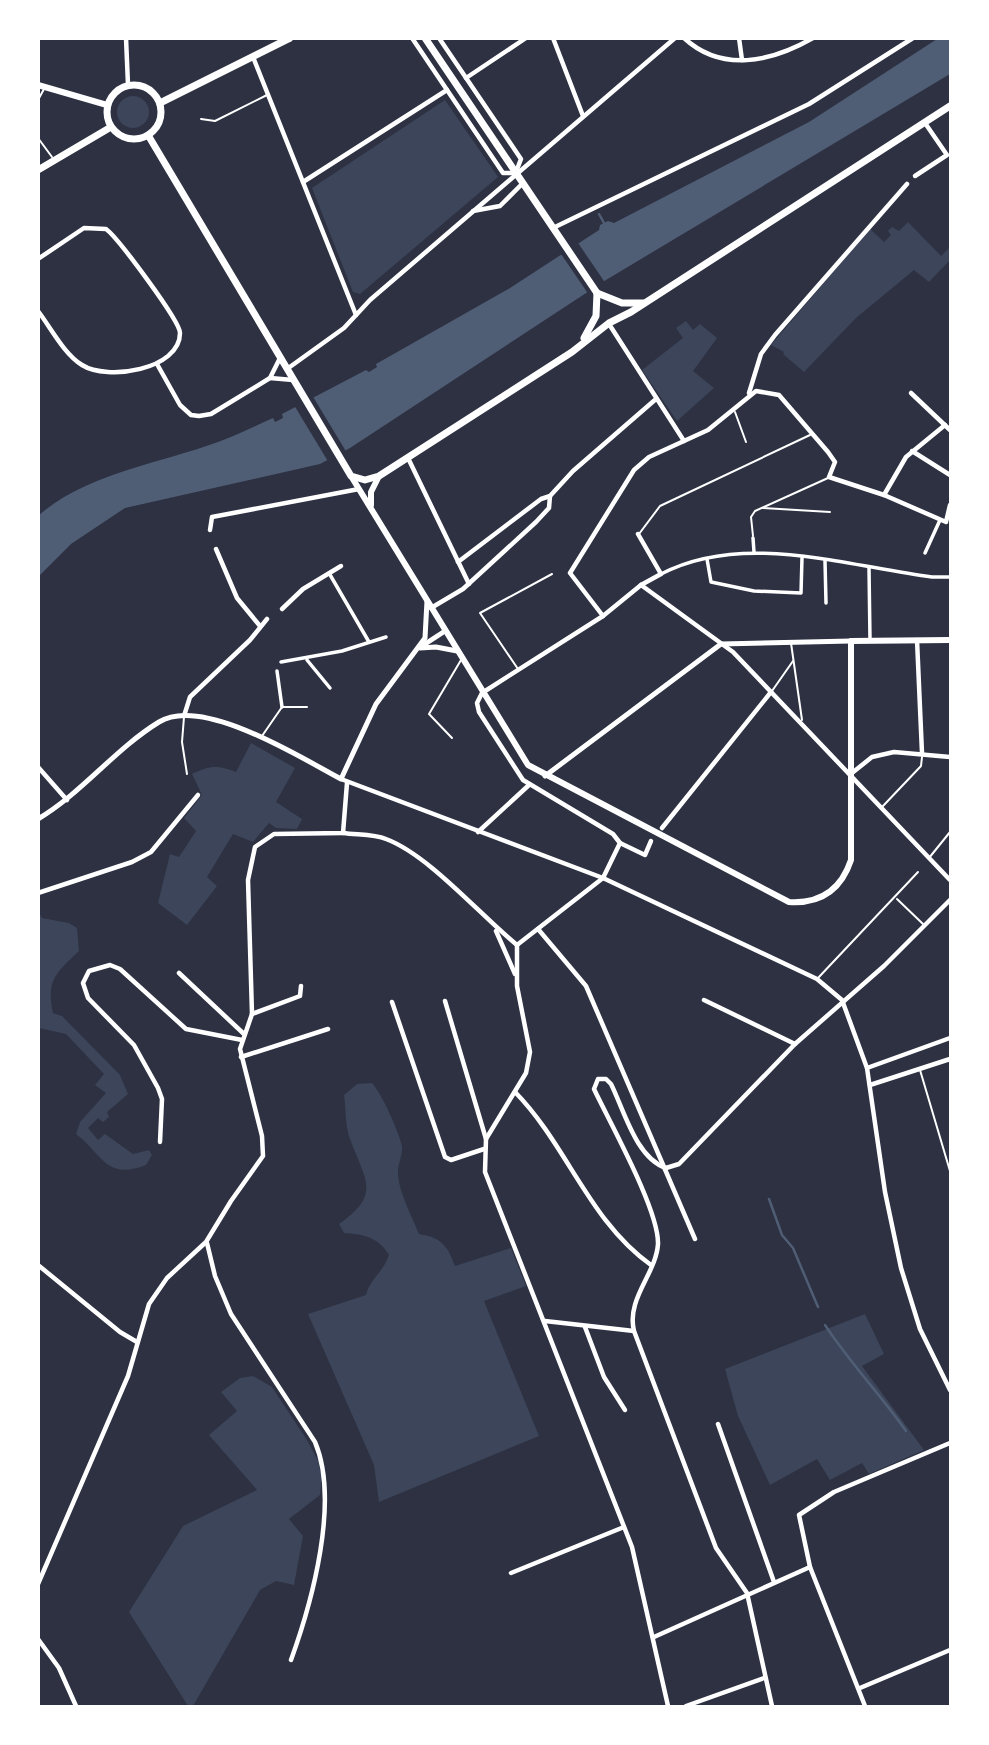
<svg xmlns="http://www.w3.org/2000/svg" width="989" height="1745" font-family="'Open Sans',sans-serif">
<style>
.green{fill:#3c4559}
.water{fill:#4f5d75}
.pier{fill:#2d3142}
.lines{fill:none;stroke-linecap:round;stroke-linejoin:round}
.stream{stroke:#4f5d75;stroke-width:2.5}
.service{stroke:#fff;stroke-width:2}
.pedestrian{stroke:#fff;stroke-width:3.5}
.minor{stroke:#fff;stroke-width:4.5}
.tertiary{stroke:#fff;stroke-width:5}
.secondary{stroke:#fff;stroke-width:6}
.primary{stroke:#fff;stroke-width:7}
</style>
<rect width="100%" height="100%" fill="#2d3142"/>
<!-- green -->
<g class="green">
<circle cx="133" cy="112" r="16"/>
<polygon points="445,100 498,177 360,294 353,292 312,188"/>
<polygon points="908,222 941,256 950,247 950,260 929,282 914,270 856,318 804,372 783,354 784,352 771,345 870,229 884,242 891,235 888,231 892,227 899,231"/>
<polygon points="686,321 693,330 700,324 717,338 693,371 714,388 677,421 642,370 683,338 676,328"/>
<path d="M251,743L295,768L276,802L302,819L297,829L276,828L269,823L253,842L233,834L207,877L217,886L187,925L158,903L170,854L179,857L196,831L184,818L202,795L192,774C210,765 218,765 236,772Z"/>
<path d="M38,911L42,918L69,923L77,928L79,951C56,973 46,980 53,1013L62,1016L120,1075L128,1094L107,1112L109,1117L103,1122L98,1118L88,1128L98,1140L105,1134L133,1154L149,1150L152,1155L146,1165C105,1181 102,1153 76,1134L80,1122L106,1093L95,1085L104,1074L66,1034L39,1028Z"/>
<path d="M372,1083C381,1092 399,1132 402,1146C403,1155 398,1163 398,1172C398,1191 412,1216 419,1234C441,1237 448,1246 455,1266L511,1248L526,1286L484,1301L539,1436L379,1502L374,1465L308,1314L366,1295C371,1277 382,1274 389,1255C379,1238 364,1234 344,1233L339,1224C382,1194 365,1180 350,1139C345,1126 346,1109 344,1095L357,1084Z"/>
<polygon points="865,1314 884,1354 862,1366 924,1450 869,1474 862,1463 830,1480 817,1459 770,1485 738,1416 725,1369"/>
<polygon points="253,1376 272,1387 307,1440 318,1461 322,1478 320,1495 289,1519 303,1536 294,1585 276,1581 260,1590 193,1706 188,1706 129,1612 183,1526 257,1490 209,1435 237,1411 221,1392 240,1378"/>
</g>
<!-- water -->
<path class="water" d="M937,39H950V74L606,280L350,448L320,464L125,508L71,544L39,576V515C88,473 158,464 218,442C237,435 255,426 273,418L275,422L283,418L282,414L366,370L369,372L377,367L376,364L510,288L599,230L600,225L608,221L614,223L809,122Z"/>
<!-- pier -->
<g class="pier">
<polygon points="576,240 606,284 589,295 559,251"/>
<polygon points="312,395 347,453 329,463 294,405"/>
</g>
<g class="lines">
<!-- stream -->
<g class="stream">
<polyline points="599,214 604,223"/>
<polyline points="769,1199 782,1235 793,1248 818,1307"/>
<path d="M825,1325C850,1363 880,1394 906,1431"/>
</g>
<!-- service -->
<g class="service">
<polyline points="38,100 44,89"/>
<polyline points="201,119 215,121 267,95"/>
<polyline points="38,138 52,157"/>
<polyline points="735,412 746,442"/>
<polyline points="763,508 830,512"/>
<polyline points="639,534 660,506 810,435"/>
<polyline points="753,536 751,517 755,511 828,478"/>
<polyline points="791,643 802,720"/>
<polyline points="518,669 480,613 552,574"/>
<polyline points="772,691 793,661"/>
<polyline points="184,717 182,742 187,774"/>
<polyline points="262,736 282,707 307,707"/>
<polyline points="452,738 429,714 461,660"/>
<polyline points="883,806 921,766 922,757"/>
<polyline points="929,858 950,832"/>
<polyline points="897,899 923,924"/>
<polyline points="818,978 918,872"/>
<polyline points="920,1070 950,1171"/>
</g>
<!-- pedestrian -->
<g class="pedestrian">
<polyline points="753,538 754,552"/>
<polyline points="925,553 940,520"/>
<polyline points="707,559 711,582 754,591 801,593 802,558"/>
<polyline points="825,561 826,603"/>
<polyline points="869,568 870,640"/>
<polyline points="329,573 369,642"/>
<path d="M661,574C743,531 846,566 932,577H950"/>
<polyline points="307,660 330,688"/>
<polyline points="281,662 342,651 386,637"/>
<polyline points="277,671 282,707"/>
</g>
<!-- minor -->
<g class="minor">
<polyline points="126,38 128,85"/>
<polyline points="412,38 503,173 515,173"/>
<polyline points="439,38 521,159 516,172"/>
<polyline points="553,38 583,116"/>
<path d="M684,38C722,73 771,62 813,38"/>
<polyline points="739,38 742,60"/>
<polyline points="253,57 356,315"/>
<polyline points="466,78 526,38"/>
<polyline points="915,176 947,155 925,123"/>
<polyline points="303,182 447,90"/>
<polyline points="473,211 500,206 523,183"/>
<polyline points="553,228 809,104 913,38"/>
<path d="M38,259L84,228L106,229C118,238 180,321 180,333C180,370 107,381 82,365C64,354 51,328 38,311"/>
<polyline points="609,324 684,441"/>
<polyline points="157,364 180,405 191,415 199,416 211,414 270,378 280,358"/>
<polyline points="287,369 344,328 370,300 675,38"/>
<polyline points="270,378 293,380"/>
<polyline points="749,393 761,354 775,335 907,184"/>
<polyline points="911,393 950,430"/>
<polyline points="912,451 950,475"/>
<polyline points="408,458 469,584"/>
<polyline points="884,495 906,457 945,425"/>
<polyline points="210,530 212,517 359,489"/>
<polyline points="216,549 237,598 260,626"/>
<polyline points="458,562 541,499 550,496 573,471 656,399"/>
<polyline points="641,585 733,652 950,880"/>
<polyline points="431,608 463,589 536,522 549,508 550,496"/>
<polyline points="282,609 303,589 341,566"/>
<polyline points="603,616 570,573 634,470 649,457 708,430 756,391 779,395 828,452 835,462 829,477 884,495 946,522 950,505"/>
<polyline points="917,640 922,753"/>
<polyline points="184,716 190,697 250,640 267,619"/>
<polyline points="38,767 67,800"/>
<polyline points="852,773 872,757 894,752 950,757"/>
<polyline points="341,779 603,878 817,979 842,1000 867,1068 885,1192 901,1268 920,1329 950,1390"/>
<polyline points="662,828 771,692"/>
<polyline points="478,832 529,785"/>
<path d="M343,833C357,835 374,834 386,839C429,855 481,916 517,945"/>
<polyline points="620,843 645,855 651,841"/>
<polyline points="38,893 132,862 151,852 198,795"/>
<polyline points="538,929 586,986 695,1239"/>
<polyline points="496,931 515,974"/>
<polyline points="517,945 517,986 530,1052 526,1073 486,1139 485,1172 632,1547 668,1706"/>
<polyline points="517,945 603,878 620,843 613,834 523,780 479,712 477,703 482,693 603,616 641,585 661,574 638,534"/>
<polyline points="179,973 244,1034"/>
<polyline points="704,1000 795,1044"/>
<polyline points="445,1001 486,1139"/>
<polyline points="392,1002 445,1157 451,1160 484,1149"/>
<polyline points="252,1014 300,996 301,986"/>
<polyline points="241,1057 328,1029"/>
<polyline points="867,1068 950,1038"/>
<polyline points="870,1085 950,1059"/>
<path d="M515,1092C567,1145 589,1221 651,1265"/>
<polyline points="160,1142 162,1099 158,1088 134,1045 88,998 83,983 89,971 110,965 120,969 186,1029 242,1040"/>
<path d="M666,1168C636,1158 624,1110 611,1084L606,1079H598L594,1089C610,1123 659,1210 658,1244C656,1274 626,1299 634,1331L716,1548L747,1593L772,1706"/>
<polyline points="666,1168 679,1164 795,1044 884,966 950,900"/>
<path d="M207,1243L215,1276L231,1314L315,1442C340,1501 312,1602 291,1660"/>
<polyline points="38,1265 120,1332 137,1342"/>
<polyline points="545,1321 634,1331"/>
<polyline points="585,1327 604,1377 625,1410"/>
<polyline points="718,1424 774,1582"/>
<polyline points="511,1573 624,1527"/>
<polyline points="38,1584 128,1376 149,1304 167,1278 206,1242 231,1201 263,1156 262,1136 240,1049 252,1014 248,880 255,847 274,834 343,833 347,783"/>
<polyline points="654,1637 810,1567"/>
<polyline points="38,1639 59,1668 76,1706"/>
<polyline points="860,1688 950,1650"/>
<polyline points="686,1706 764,1678"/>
<polyline points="865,1706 810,1567 799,1515 834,1492 950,1443"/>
</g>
<!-- tertiary -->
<g class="tertiary">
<polyline points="422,646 445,631"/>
<polyline points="420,648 436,647 457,651"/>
<polyline points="545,776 721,644 851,641"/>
<path d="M38,819C83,792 115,749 159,722C202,695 301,758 341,779L376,704L425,638L427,601"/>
</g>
<!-- secondary -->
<g class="secondary">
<polyline points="38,85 107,105"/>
<path d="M351,476L528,765L789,902C821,904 841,890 851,860V641L950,640"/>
<polyline points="371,505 371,492 379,476"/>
</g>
<!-- primary -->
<g class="primary">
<polyline points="425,38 597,293 622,303 643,303"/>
<circle cx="134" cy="112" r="27"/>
<polyline points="160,103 290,38"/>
<polyline points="148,135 351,476 365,480 379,476 572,352 609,323 631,312 950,106"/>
<polyline points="38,170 111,127"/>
<polyline points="584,338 596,316 597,293"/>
</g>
</g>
<!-- border -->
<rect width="989" height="1745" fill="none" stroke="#ffffff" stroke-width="80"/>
</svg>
